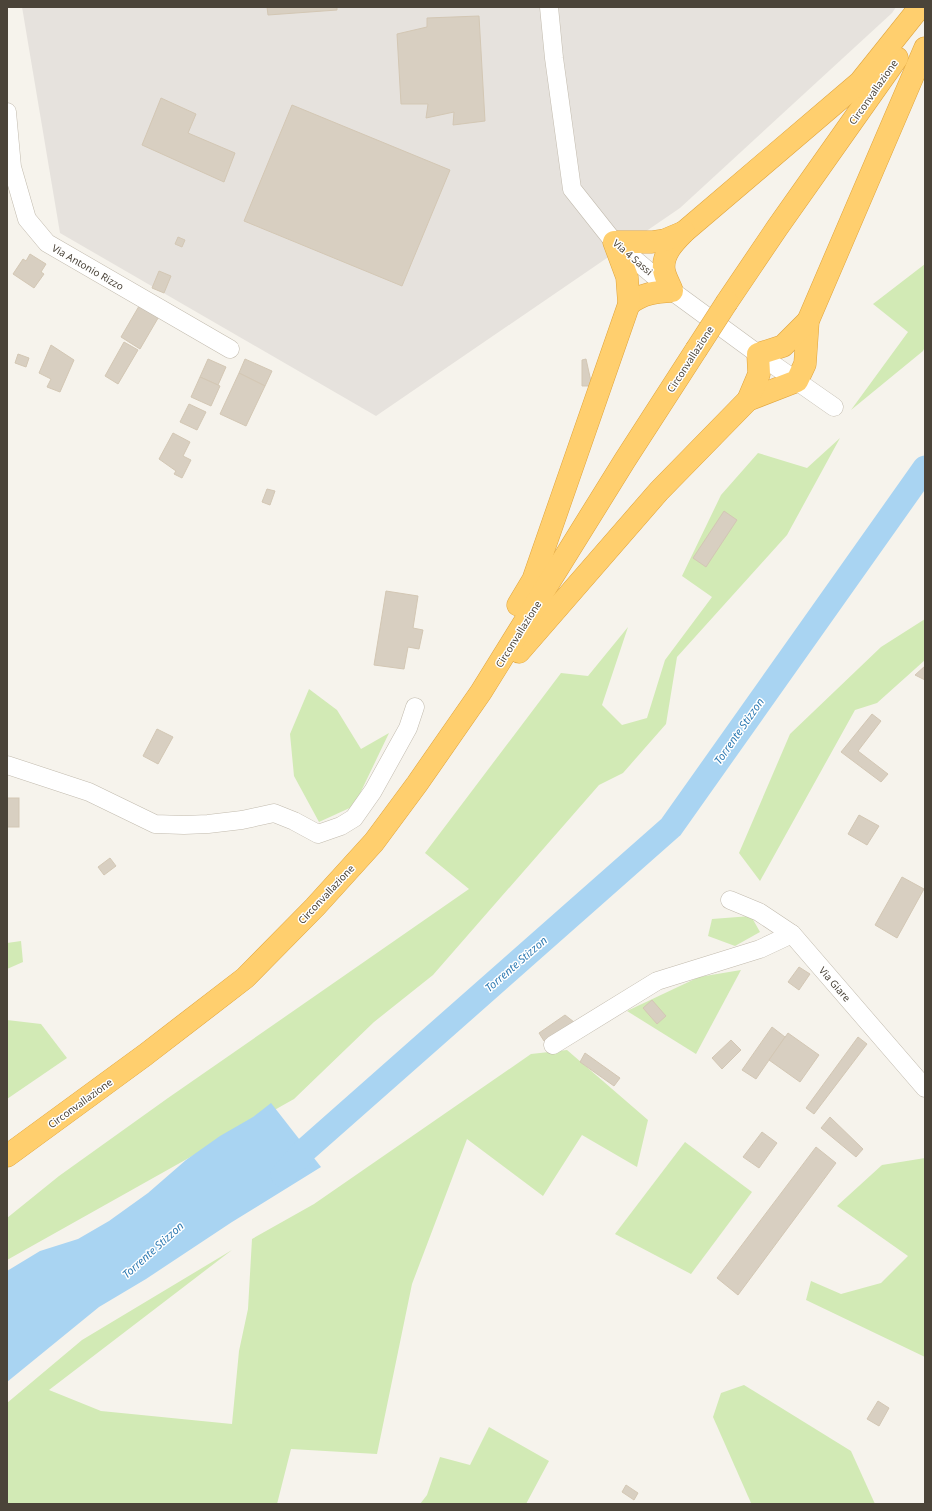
<svg xmlns="http://www.w3.org/2000/svg" width="932" height="1511" font-family="'Noto Sans',sans-serif">
<style>
.industrial{fill:#e6e2dd}
.green{fill:#d2eab5}
.water{fill:#a9d4f2}
.lines{fill:none;stroke-linecap:round;stroke-linejoin:round}
.river{stroke:#a9d4f2;stroke-width:25}
.building{fill:#d8cfc1;stroke:#d3c7b4}
.minor-casing{stroke:#c2bbae;stroke-width:19}
.highway-casing{stroke:#e0a43c;stroke-width:23}
.minor{stroke:#fff;stroke-width:18}
.highway{stroke:#ffcf6e;stroke-width:22}
.highway-bridge-casing{stroke:#e0a43c;stroke-width:23;stroke-linecap:butt}
.highway-bridge{stroke:#ffcf6e;stroke-width:22}
.labels{text-anchor:middle;stroke-width:3;stroke-linejoin:round;paint-order:stroke}
.street-label{font-size:10px;fill:#4b4439;stroke:#fff}
.water-label{font-size:11px;font-style:italic;fill:#2e7ab2;stroke:#fff}
</style>
<rect width="100%" height="100%" fill="#f6f3ec"/>
<!-- industrial -->
<polygon class="industrial" points="22,7 896,7 892,13 680,208 376,416 60,233"/>
<!-- green -->
<g class="green">
<polygon points="925,264 925,347 923,351 851,410 908,332 873,304"/>
<polygon points="840,438 787,535 677,657 666,724 623,773 599,785 433,975 374,1022 294,1099 7,1260 7,1218 59,1176 168,1098 469,889 425,853 561,673 588,676 628,627 602,705 622,725 647,718 665,660 712,597 682,576 721,495 758,453 807,468"/>
<polygon points="925,619 925,660 877,703 855,710 760,881 739,853 790,734 881,647"/>
<polygon points="309,689 337,710 361,749 389,733 354,806 319,822 294,776 290,734"/>
<polygon points="751,916 760,932 735,946 708,936 712,919"/>
<polygon points="21,941 23,962 7,969 7,943"/>
<polygon points="741,970 696,1054 627,1011 699,977"/>
<polygon points="7,1020 41,1024 67,1058 7,1099"/>
<polygon points="567,1050 648,1120 637,1167 582,1135 543,1196 467,1139 412,1284 377,1454 291,1449 277,1504 7,1504 7,1403 82,1340 232,1250 49,1390 101,1411 232,1424 239,1351 248,1309 252,1239 314,1204 531,1054"/>
<polygon points="685,1142 752,1192 691,1274 615,1234"/>
<polygon points="925,1158 925,1357 806,1300 811,1281 841,1294 881,1283 908,1256 837,1206 882,1165"/>
<polygon points="744,1385 851,1451 875,1504 751,1503 713,1417 721,1393"/>
<polygon points="489,1427 549,1461 526,1504 420,1504 427,1495 440,1457 470,1465"/>
</g>
<!-- water -->
<polygon class="water" points="271,1103 321,1167 232,1222 146,1279 99,1307 7,1382 7,1271 40,1251 78,1239 109,1221 148,1193 186,1160 220,1136 253,1117"/>
<g class="lines">
<!-- river -->
<polyline class="river" points="283,1175 304,1151 671,827 925,468"/>
</g>
<!-- building -->
<g class="building">
<polygon points="267,7 337,7 337,10 268,15"/>
<polygon points="479,16 485,121 453,125 454,112 426,118 428,104 401,104 397,34 427,27 427,18"/>
<polygon points="161,98 196,114 188,133 235,153 224,182 142,145"/>
<polygon points="292,105 450,170 402,286 244,221"/>
<polygon points="178,237 185,240 182,247 175,244"/>
<polygon points="30,254 46,264 41,272 44,274 34,288 13,274 23,259 26,261"/>
<polygon points="159,271 171,276 164,293 152,288"/>
<polygon points="142,301 161,313 140,349 121,337"/>
<polygon points="124,342 138,350 118,384 105,376"/>
<polygon points="51,345 74,360 60,392 47,387 51,379 39,373"/>
<polygon points="18,354 29,358 26,367 15,363"/>
<polygon points="208,359 226,367 218,385 200,377"/>
<polygon points="245,359 272,371 265,386 239,373"/>
<polygon points="586,359 592,386 582,386 582,360"/>
<polygon points="239,373 265,386 246,426 220,414"/>
<polygon points="200,377 220,386 211,406 191,397"/>
<polygon points="189,404 206,412 197,430 180,422"/>
<polygon points="173,433 190,442 183,456 191,460 182,478 174,474 176,471 159,459"/>
<polygon points="267,489 275,491 270,505 262,502"/>
<polygon points="724,511 737,520 706,567 693,558"/>
<polygon points="386,591 418,596 413,628 423,630 419,649 408,647 404,669 374,665"/>
<polygon points="925,666 925,680 915,675"/>
<polygon points="872,714 881,721 858,751 888,774 881,782 841,752"/>
<polygon points="157,729 173,737 158,764 143,756"/>
<rect x="7" y="798" width="12" height="29"/>
<polygon points="859,815 879,826 867,845 848,834"/>
<polygon points="110,858 116,866 104,875 98,867"/>
<polygon points="902,877 924,889 897,938 875,925"/>
<polygon points="799,967 810,974 799,990 788,982"/>
<polygon points="652,1000 666,1016 657,1024 643,1008"/>
<polygon points="565,1015 574,1022 544,1041 539,1033"/>
<polygon points="772,1027 785,1037 756,1079 742,1070"/>
<polygon points="788,1033 819,1055 800,1082 769,1060"/>
<polygon points="858,1037 867,1044 814,1114 806,1108"/>
<polygon points="731,1040 741,1050 722,1069 712,1058"/>
<polygon points="585,1053 620,1078 614,1086 580,1062"/>
<polygon points="830,1117 863,1149 856,1157 821,1128"/>
<polygon points="762,1132 777,1143 759,1168 743,1157"/>
<polygon points="816,1147 836,1163 738,1295 717,1278"/>
<polygon points="878,1401 889,1408 879,1426 867,1419"/>
<polygon points="626,1485 638,1493 634,1500 622,1492"/>
</g>
<g class="lines">
<!-- minor casing -->
<g class="minor-casing">
<g id="minor">
<polyline points="549,7 554,58 572,189 614,242 672,291 758,354 834,407"/>
<polyline points="7,112 12,167 27,219 47,243 230,349"/>
<polyline points="7,765 89,792 155,824 184,825 208,824 242,820 274,813 294,821 318,834 341,826 354,818 373,791 408,728 415,707"/>
<polyline points="730,900 759,912 792,934 925,1088"/>
<polyline points="553,1045 657,981 760,949 792,934"/>
</g>
</g>
<!-- highway casing -->
<g class="highway-casing">
<g id="highway">
<polyline points="727,302 777,228 897,58"/>
<path d="M629,304C643,293 656,292 672,291C670,285 665,277 664,270C662,254 674,242 684,232L860,82L920,7"/>
<polyline points="748,400 797,381 805,364 808,321 925,48"/>
<polyline points="518,605 533,580 629,304 627,277 614,242 652,242 665,240 684,232"/>
<polyline points="519,652 659,491 748,400 759,374 758,354 783,346 808,321"/>
<polyline points="7,1156 145,1055 245,978 315,907 374,842 417,784 481,692 625,460 696,350"/>
</g>
</g>
<!-- minor -->
<use href="#minor" class="minor"/>
<!-- highway -->
<use href="#highway" class="highway"/>
<!-- highway-bridge casing -->
<g class="highway-bridge-casing">
<polyline id="highway-bridge" points="696,350 727,302"/>
</g>
<!-- highway-bridge -->
<use href="#highway-bridge" class="highway-bridge"/>
</g>
<g class="labels">
<!-- street labels -->
<g class="street-label">
<text transform="translate(873 92) rotate(-55)" y="4">Circonvallazione</text>
<text transform="translate(633 257) rotate(41)" y="4">Via 4 Sassi</text>
<text transform="translate(88 267) rotate(30)" y="4">Via Antonio Rizzo</text>
<text transform="translate(690 359) rotate(-57)" y="4">Circonvallazione</text>
<text transform="translate(518 634) rotate(-58)" y="4">Circonvallazione</text>
<text transform="translate(326 894) rotate(-47)" y="4">Circonvallazione</text>
<text transform="translate(835 984) rotate(49)" y="4">Via Giare</text>
<text transform="translate(80 1103) rotate(-36)" y="4">Circonvallazione</text>
</g>
<!-- water labels -->
<g class="water-label">
<text transform="translate(739 731) rotate(-55)" y="4">Torrente Stizzon</text>
<text transform="translate(516 964) rotate(-41)" y="4">Torrente Stizzon</text>
<text transform="translate(153 1250) rotate(-42)" y="4">Torrente Stizzon</text>
</g>
</g>
<!-- border -->
<rect width="932" height="1511" fill="none" stroke="#4b4439" stroke-width="16"/>
</svg>
